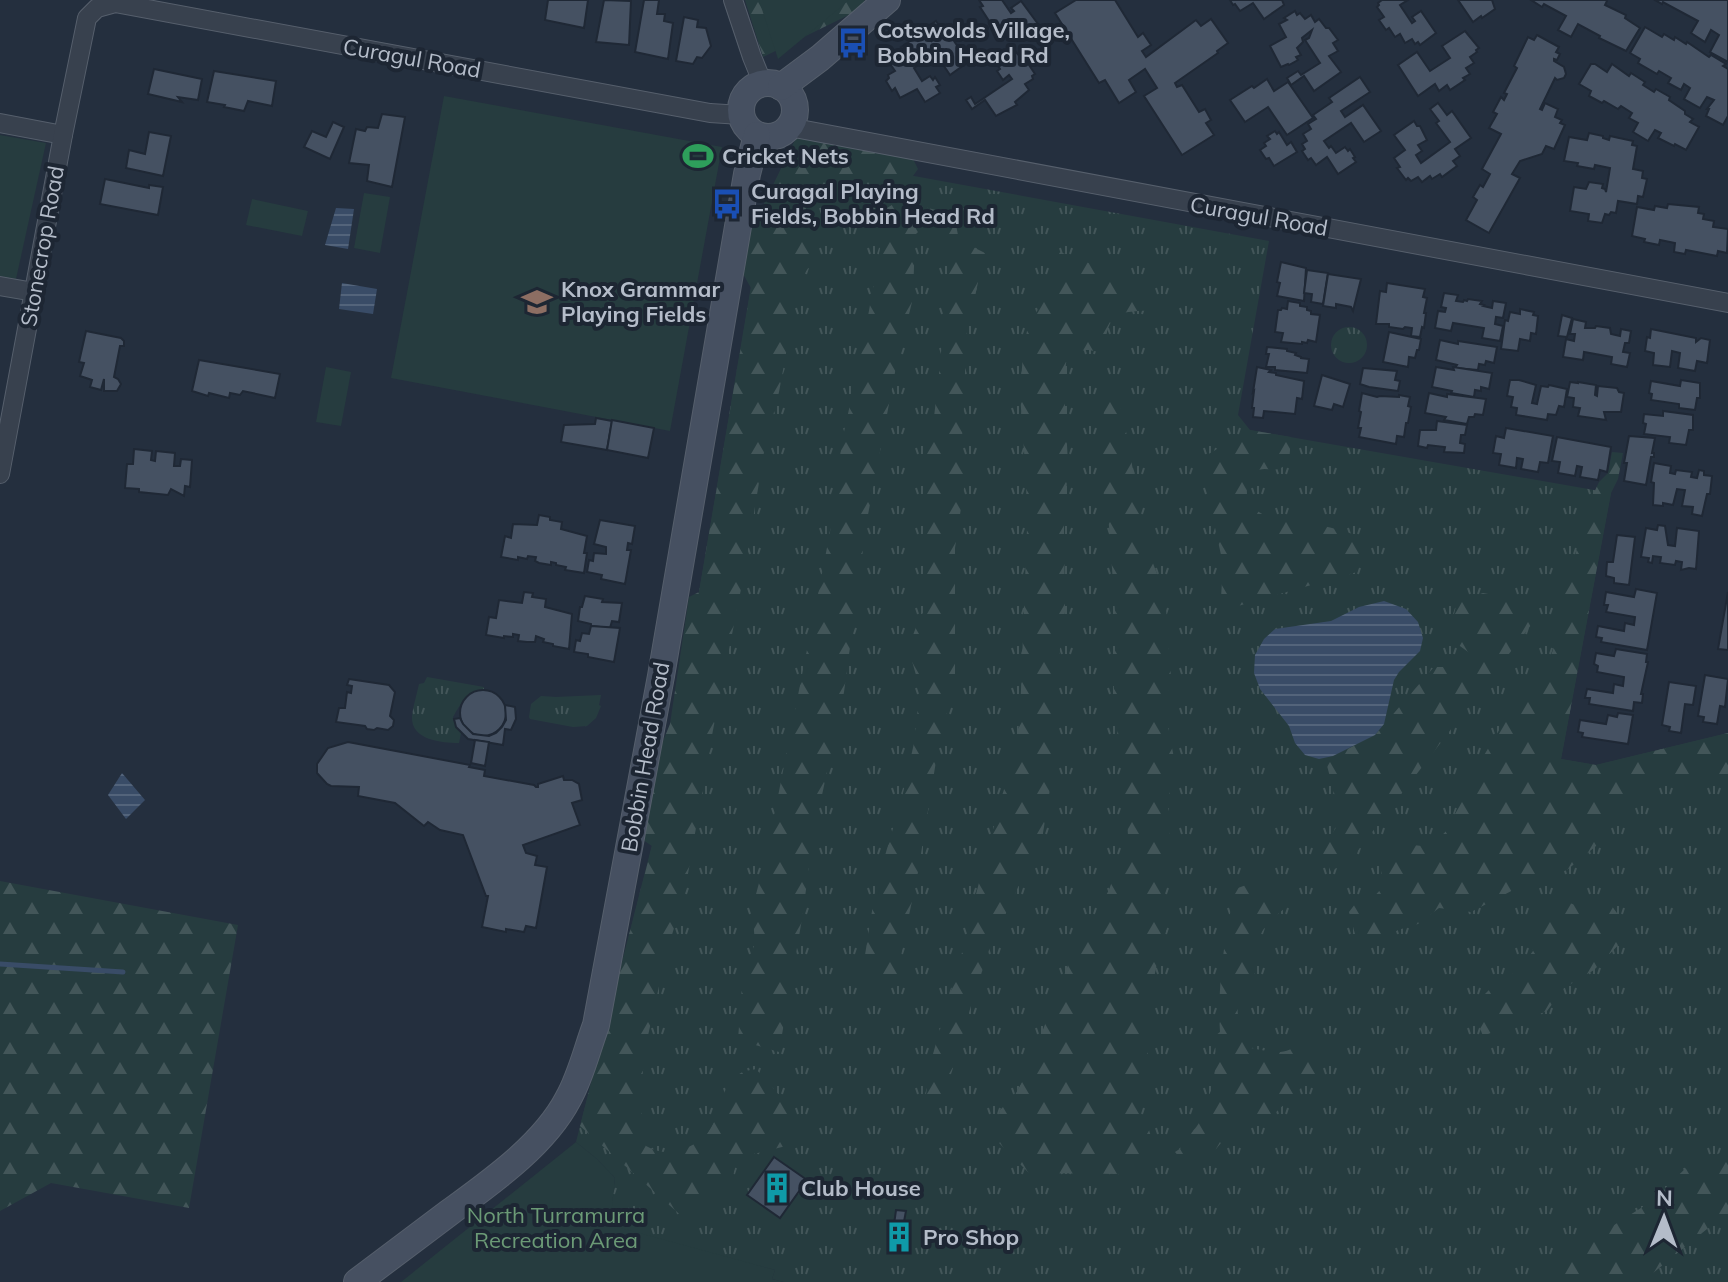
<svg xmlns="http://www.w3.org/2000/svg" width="1728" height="1282" font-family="Mulish,sans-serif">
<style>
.grass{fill:url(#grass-tufts)}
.forest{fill:url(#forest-firs)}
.green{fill:#263c3f}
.water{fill:url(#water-rules)}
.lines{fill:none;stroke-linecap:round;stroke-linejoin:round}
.stream{stroke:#394c67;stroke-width:5}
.building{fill:#455162;stroke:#1f2835;stroke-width:2}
.street-casing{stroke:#565f6c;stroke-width:20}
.secondary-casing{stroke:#565f6c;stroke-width:28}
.street{stroke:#38414e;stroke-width:18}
.secondary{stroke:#465061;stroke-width:26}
.labels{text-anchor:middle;stroke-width:8;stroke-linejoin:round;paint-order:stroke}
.poi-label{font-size:22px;font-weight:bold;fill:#b4bcc9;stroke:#1d2633;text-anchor:start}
.street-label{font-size:22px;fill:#b4bcc9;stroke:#1d2633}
.park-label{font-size:22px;fill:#6b9a76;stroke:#1d2633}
</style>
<defs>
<pattern id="grass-tufts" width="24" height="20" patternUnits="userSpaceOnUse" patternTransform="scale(2)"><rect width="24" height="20" fill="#263c3f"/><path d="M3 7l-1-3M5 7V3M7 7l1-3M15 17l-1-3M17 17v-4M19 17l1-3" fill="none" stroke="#435659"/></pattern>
<pattern id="forest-firs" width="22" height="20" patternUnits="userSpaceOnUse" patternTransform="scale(2)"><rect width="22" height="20" fill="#263c3f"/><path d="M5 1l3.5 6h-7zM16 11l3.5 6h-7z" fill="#435659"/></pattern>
<pattern id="water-rules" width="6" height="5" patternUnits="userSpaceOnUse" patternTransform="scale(2)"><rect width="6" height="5" fill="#394c67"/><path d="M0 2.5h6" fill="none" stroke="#53647b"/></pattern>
</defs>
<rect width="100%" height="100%" fill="#242f3e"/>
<!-- grass -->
<g class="grass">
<polygon points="788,153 1269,241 1238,415 1250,430 1611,493 1561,759 1596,765 1728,733 1728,1282 784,1282 772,1279 775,1270 689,1249 609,1225 615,1178 597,1159 576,1142 664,798 758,245 775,183"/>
<circle cx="1349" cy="345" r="18"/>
<path d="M427,677L484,687V690C467,691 461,703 453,717V720L461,733L459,743C442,743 411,740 412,717C413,706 417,694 419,684L424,683Z"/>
<polygon points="601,695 599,705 601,706 596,718 587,726 573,727 530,719 529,717 531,704 541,696 556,697"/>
</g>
<!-- forest -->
<g class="forest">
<polygon points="745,0 864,0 867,6 763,57"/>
<path d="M796,138L911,155L918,169L899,195L856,196L840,190L822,196L812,210L814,246L811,264L793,290L787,348L779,392L764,452L744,574L713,730L685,891L666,955L645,1049L640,1103L646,1146C659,1153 669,1154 683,1149C728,1134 711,1094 738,1075C742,1071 751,1070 756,1069L795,1113L786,1146L737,1158L730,1190L685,1219L580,1126L652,846L627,829L670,724L689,597L699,592L751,288L742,272L747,238Z"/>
<polygon points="900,200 939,211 953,210 959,240 987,254 981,269 965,341 965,389 962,440 964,488 955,548 955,679 937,755 917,878 903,943 897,983 865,975 865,955 876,886 902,798 914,743 920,689 912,661 912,638 919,619 928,605 924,570 923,459 934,417 940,365 948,265 948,239 938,233 923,227 915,235 913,298 896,367 867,520 844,692 812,842 803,913 779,1052 738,1040 742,985 755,942 752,909 766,857 819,589 830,532 842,441 862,350 881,243 874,216"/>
<path d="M1052,249L1102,268L1148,302L1161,309C1127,314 1107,304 1105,349C1096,354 1095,350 1087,350C1078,350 1072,357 1066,363L1064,388L1068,464L1064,526L1065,612L1059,656L1058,712L1053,770L1043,833L989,950L974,996L943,1099L925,1101L931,1061L967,935L975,898L1001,799L1015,755L1020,716L1027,528L1026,479L1020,394L1023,354L1028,325L1048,294L1053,278L1052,261L1048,252Z"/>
<polygon points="1103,400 1119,401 1124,420 1141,515 1151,558 1165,595 1171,678 1165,712 1174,758 1168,806 1170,851 1164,887 1169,920 1158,959 1145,1020 1148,1056 1139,1119 1149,1130 1157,1156 1121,1174 1029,1173 993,1137 1000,1110 1015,1095 1025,1076 1072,955 1109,890 1128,835 1122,750 1113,710 1116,625 1109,526 1103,490 1101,438 1104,410"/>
<path d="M1250,430L1291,437L1289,463C1285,465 1282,468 1278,469C1269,471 1262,466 1254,473C1249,477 1248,483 1247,489C1244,522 1295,521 1317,525C1333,527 1349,533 1365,538L1357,572L1231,608L1221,598L1223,564L1200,459Z"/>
<path d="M1612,452L1623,453L1618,479L1611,493L1561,759L1596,765L1728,733V776H1651L1606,828L1596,846L1567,870L1519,887L1471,912L1439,908L1418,924L1398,930L1380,941L1355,934L1349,912L1362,895L1371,900L1381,889L1382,863L1395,843L1431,847L1448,829L1471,777L1504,722L1549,663C1553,646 1562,631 1564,614L1550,601L1570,579L1585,512L1599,482L1608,473Z"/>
<polygon points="1483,593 1519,600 1535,607 1538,616 1356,853 1331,872 1322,851 1341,819 1325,758 1334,756 1375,735 1434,667 1458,667 1471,654 1453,641 1452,622 1457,602"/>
<path d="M1263,879L1287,906C1273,919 1257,930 1256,950C1255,956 1257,963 1256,969C1254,980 1245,986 1240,995C1233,1011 1242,1035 1251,1048C1277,1053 1284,1057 1305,1039L1327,1063L1271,1117L1246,1113L1216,1149L1181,1159L1175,1152L1193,1140L1188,1132H1192C1203,1120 1201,1118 1204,1104C1207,1094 1206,1102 1210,1093C1216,1081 1216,1049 1215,1036L1220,1032C1217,984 1225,936 1235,889Z"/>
<polygon points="0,881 238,925 189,1208 51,1183 0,1211"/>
<polygon points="1570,903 1593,912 1611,905 1631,932 1594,970 1564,988 1547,1011 1483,1036 1472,1007 1493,986 1519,970 1533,951 1530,922"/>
<polygon points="1728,1150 1728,1217 1707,1229 1642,1282 1554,1282 1564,1261 1603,1232 1652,1201 1689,1165"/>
</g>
<!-- green -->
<g class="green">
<polygon points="759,0 849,0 778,59"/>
<polygon points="444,96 722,147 670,431 391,378"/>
<polygon points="0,135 46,143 16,279 0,276"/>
<polygon points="364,193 390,197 380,253 354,248"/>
<polygon points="252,199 308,211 302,236 246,225"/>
<polygon points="326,367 351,372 341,426 316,422"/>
<polygon points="576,1142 597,1159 615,1178 610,1225 775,1270 772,1279 784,1282 401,1282"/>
</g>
<!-- water -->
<g class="water">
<polygon points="336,208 354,209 348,249 325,245"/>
<polygon points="342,283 377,289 373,314 339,309"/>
<polygon points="1384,601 1406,609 1418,622 1423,638 1420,651 1399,672 1394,680 1384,724 1375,735 1333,756 1319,759 1305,755 1295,743 1289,726 1260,689 1254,673 1255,655 1264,639 1275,629 1331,621 1359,607"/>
<polygon points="122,773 145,800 126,819 108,795"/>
</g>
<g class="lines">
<!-- stream -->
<polyline class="stream" points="0,964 123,972"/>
</g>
<!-- building -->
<g class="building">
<polygon points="548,0 588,0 584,28 545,20"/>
<polygon points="604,0 631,1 629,45 596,42"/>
<polygon points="644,0 659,0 657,14 665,14 664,21 673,23 668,59 635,52"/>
<polygon points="979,0 1002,0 1011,13 1014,11 1011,8 1021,1 1038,24 1020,37 1017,34 1014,36 1004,24 995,30 980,7 983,6"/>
<polygon points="1076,0 1115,0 1138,37 1143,33 1151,45 1142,51 1146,57 1196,20 1201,26 1211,19 1228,43 1217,51 1218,53 1175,83 1177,87 1182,85 1199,112 1205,109 1211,120 1206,123 1214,135 1182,155 1144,96 1157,88 1145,69 1129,80 1136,92 1119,103 1105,80 1099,83 1055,13"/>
<polygon points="1230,0 1282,0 1284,5 1264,19 1253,3 1240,11 1235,4 1233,5"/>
<polygon points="1382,0 1408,0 1400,5 1412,23 1415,21 1412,17 1421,11 1436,33 1420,45 1418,42 1415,44 1412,39 1405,43 1400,34 1395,37 1389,28 1386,30 1379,20 1384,17 1377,7 1379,5 1378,3"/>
<polygon points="1458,0 1492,0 1495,9 1482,18 1481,16 1473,22"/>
<polygon points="1531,0 1606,0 1607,1 1605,5 1626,15 1625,18 1640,28 1626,51 1599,38 1600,36 1578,24 1571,37 1558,30 1566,16 1544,4 1542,7"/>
<polygon points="1655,0 1728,0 1728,62 1710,52 1719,35 1711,30 1705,42 1691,33 1698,21 1663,2 1662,4"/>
<polygon points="1295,11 1297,15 1300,13 1305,19 1311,15 1315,22 1319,19 1326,28 1329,28 1338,40 1333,43 1338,51 1329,56 1341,72 1314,91 1304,76 1291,85 1287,78 1298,71 1301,75 1320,63 1305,40 1309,38 1312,30 1302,38 1303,42 1297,48 1301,55 1296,57 1298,60 1289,65 1288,64 1281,67 1270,46 1286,37 1279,24 1287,20 1284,18"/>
<polygon points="684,17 698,20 697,27 706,28 711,46 702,58 697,57 693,64 676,61"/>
<polygon points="936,21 945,35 948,32 968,62 950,75 936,54 914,68 922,81 930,76 933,80 935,77 940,85 936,87 940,93 925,102 917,89 900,98 895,88 892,91 886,81 889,78 888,75 895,71 888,61 898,58 896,56 906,51 901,47 915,38 918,41 928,35 932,42 924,29"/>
<polygon points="1645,27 1662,37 1664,34 1674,40 1675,37 1686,44 1687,42 1709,57 1711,55 1726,64 1723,66 1728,69 1728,116 1723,125 1706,116 1709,109 1707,109 1714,100 1707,97 1700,108 1684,99 1690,88 1684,84 1681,90 1668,83 1671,78 1659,71 1657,74 1638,63 1640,59 1630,53"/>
<polygon points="1465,31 1479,48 1476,50 1477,52 1470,57 1474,63 1466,68 1470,74 1463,78 1465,80 1450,90 1447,85 1439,91 1435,84 1418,96 1398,65 1417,52 1430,71 1450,58 1442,46"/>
<polygon points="1537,35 1559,47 1556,52 1560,54 1557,60 1554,59 1554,61 1564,67 1566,74 1564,78 1557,80 1555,78 1540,109 1542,110 1545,103 1558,109 1555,117 1562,120 1560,123 1565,125 1554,149 1546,146 1542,154 1520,161 1512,174 1520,178 1489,233 1466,220 1477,200 1473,197 1480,185 1483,187 1490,174 1482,169 1501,134 1489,128 1497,114 1493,112 1501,97 1504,100 1507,94 1504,93 1517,68 1514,66 1528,37 1534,40"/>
<polygon points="1016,52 1025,63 1027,62 1035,74 1032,76 1033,79 1025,84 1029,90 1015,102 1017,105 996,116 985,100 972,109 966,100 971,97 975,104 1012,79 1009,75 1003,80 997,71 1000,69 997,64"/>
<polygon points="1591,64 1595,64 1607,72 1612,64 1629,76 1631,73 1645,82 1643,85 1654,92 1656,89 1670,97 1669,100 1685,111 1685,114 1693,119 1690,122 1699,127 1686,150 1675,144 1674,146 1658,138 1661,133 1655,130 1648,141 1633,132 1638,123 1629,118 1632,113 1621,106 1618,109 1604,101 1602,103 1589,96 1591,91 1579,84"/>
<polygon points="154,69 202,79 198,100 178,97 182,102 148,94"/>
<polygon points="214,71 276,81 272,106 248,101 244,111 224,107 225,105 207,102"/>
<polygon points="1360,77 1370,92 1341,111 1345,117 1363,105 1381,131 1364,142 1351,123 1324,141 1329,148 1331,146 1336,153 1345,147 1348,151 1350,149 1355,157 1353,158 1356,162 1338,174 1327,157 1316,165 1311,158 1308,160 1302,151 1305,149 1302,144 1307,141 1303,134 1311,129 1308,124 1316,119 1313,115 1332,102 1329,98"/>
<polygon points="1267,79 1274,91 1288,82 1313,118 1287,135 1268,107 1245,122 1230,100 1252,86 1254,88"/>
<polygon points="1438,103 1447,115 1452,111 1471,138 1455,149 1460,156 1453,161 1457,166 1442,177 1440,174 1432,179 1430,176 1422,182 1418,177 1411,181 1408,178 1406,180 1397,168 1400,167 1394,158 1405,150 1394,135 1414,121 1417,126 1420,126 1427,140 1418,145 1422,151 1416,155 1421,163 1450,142 1436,123 1439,121 1430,109"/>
<polygon points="382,114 405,117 392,187 367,181 369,165 349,163 356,129 365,131 367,127 378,128"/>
<polygon points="333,122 344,127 330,159 304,147 312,131 326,137"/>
<polygon points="1275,131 1277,134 1279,132 1287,145 1291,142 1297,152 1274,166 1269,158 1266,159 1260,150 1266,146 1264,143 1270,139 1267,136"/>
<polygon points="149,132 171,136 163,176 126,168 129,150 145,154"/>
<polygon points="1589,133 1603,136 1603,138 1609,140 1610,136 1633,141 1632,145 1637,146 1633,169 1643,171 1642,178 1647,179 1643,197 1638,196 1637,204 1618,201 1616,213 1611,212 1609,215 1605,214 1602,223 1588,221 1589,214 1570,211 1574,187 1586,189 1589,182 1603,184 1602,188 1605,189 1606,192 1610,168 1595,165 1594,169 1577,166 1578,163 1564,161 1569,137 1587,140"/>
<polygon points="105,179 149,188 149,185 163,187 158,215 100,204"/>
<polygon points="1668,204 1699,207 1698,213 1704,214 1703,219 1714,221 1713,227 1728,229 1727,253 1718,251 1717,256 1686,250 1685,254 1674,252 1675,243 1660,240 1659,245 1644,242 1645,239 1632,236 1637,207 1654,210 1655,206 1667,208"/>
<polygon points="1281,262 1306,268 1304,301 1277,296 1280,283 1277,282"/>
<polygon points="1307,270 1328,273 1323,304 1311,302 1312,294 1304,293"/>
<polygon points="1328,274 1361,279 1353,311 1351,307 1336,304 1336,308 1323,306"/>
<polygon points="1387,283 1425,289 1423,297 1427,298 1424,313 1426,313 1424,328 1422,327 1420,337 1411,336 1412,328 1405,327 1403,329 1389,327 1389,324 1376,324 1380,291 1386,292"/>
<polygon points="1444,293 1458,295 1456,301 1463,302 1464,300 1467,301 1468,299 1482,301 1480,304 1484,305 1483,306 1492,308 1493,301 1506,303 1503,318 1496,317 1495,324 1503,326 1500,341 1482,338 1484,328 1453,323 1451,331 1435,328 1438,311 1445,312 1446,308 1441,307"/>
<polygon points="1288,301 1300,303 1300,306 1307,307 1307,310 1311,311 1311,314 1320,315 1316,342 1308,340 1307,343 1302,342 1302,344 1281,342 1283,333 1275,332 1278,310 1281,310 1282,308 1287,309"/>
<polygon points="1520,309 1534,312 1533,315 1538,316 1536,334 1531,333 1530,341 1520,339 1518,351 1501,349 1505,320 1508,321 1510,312 1520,314"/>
<polygon points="1562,315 1572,318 1567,337 1558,336"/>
<polygon points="1573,319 1586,322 1585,328 1595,328 1596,326 1610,328 1611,334 1620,336 1621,329 1631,331 1629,343 1625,343 1623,352 1630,353 1627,367 1611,364 1612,357 1584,352 1583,360 1563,357 1566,339 1574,341 1575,334 1570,334"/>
<polygon points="1651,329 1696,338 1696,342 1701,338 1710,340 1707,363 1697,361 1695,371 1678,368 1680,353 1672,351 1670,367 1653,365 1654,353 1645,351 1647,337 1650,338"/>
<polygon points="86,331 121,338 124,341 124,346 120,346 114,377 118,379 121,384 117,391 104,391 104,379 101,390 90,387 92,380 80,376 84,363 79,362"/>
<polygon points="1389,332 1421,339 1419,350 1417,350 1415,358 1409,357 1408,367 1383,362"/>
<polygon points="1440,340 1458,344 1458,341 1497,347 1494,363 1486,361 1485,365 1479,364 1478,370 1455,368 1457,365 1436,360"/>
<polygon points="1267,347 1287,349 1287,351 1296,353 1295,355 1301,357 1301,358 1309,359 1307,373 1275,370 1275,367 1266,367 1269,354 1266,354"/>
<polygon points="199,360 280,374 275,398 243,391 240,395 230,393 229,398 209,393 208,396 192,391"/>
<polygon points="1257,367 1271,370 1269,372 1276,373 1276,375 1304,381 1302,399 1297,398 1295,414 1264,411 1263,418 1253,417 1254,408 1252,408 1254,391 1253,392"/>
<polygon points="1436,367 1454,370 1453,367 1492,373 1489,389 1481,387 1481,391 1475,390 1474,397 1451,393 1452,391 1432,387"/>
<polygon points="1363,368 1397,371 1395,380 1400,381 1398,391 1369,387 1360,384"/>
<polygon points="1322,375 1350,384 1343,407 1334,404 1332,410 1314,406"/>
<polygon points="1510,380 1519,380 1536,385 1532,403 1537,404 1541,386 1548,387 1549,385 1567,389 1564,407 1559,406 1556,415 1548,414 1547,420 1516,415 1517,408 1511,407 1513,397 1507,396"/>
<polygon points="1681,380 1700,383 1700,398 1697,398 1695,410 1679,408 1679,404 1651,400 1652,394 1649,393 1651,381 1680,386"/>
<polygon points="1570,382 1578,383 1578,382 1596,385 1595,395 1597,396 1598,386 1617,388 1619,392 1624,393 1621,412 1604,412 1606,420 1578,416 1580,408 1573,407 1574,398 1567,397"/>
<polygon points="1362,393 1377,397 1380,396 1399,397 1399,395 1410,397 1408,406 1411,407 1408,423 1406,423 1404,437 1397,436 1396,444 1359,437 1361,428 1358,428 1361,412 1359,411"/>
<polygon points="1429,393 1447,397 1447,394 1486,399 1483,415 1475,414 1474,417 1469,417 1467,424 1444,420 1446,417 1425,413"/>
<polygon points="1663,411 1693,415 1693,430 1689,430 1686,445 1669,443 1670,437 1644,434 1646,424 1643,423 1644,414 1663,416"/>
<polygon points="596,418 612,421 607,450 561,442 564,425 595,424"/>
<polygon points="612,420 654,428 648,458 607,450"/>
<polygon points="1437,421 1467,425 1465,435 1461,435 1460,443 1465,444 1464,453 1444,452 1445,447 1428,445 1427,448 1418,446 1420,430 1436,430"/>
<polygon points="1506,428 1553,436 1548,463 1540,462 1538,472 1521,469 1523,459 1517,458 1516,468 1499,465 1501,454 1493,453 1496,436 1504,438"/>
<polygon points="1629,436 1655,438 1652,453 1654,453 1654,457 1651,457 1646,485 1624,481 1627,463 1624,463"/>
<polygon points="1557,437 1611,447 1607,472 1600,470 1598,480 1580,477 1582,467 1577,466 1575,476 1558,473 1560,462 1552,461"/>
<polygon points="134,449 152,451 151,460 155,461 156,451 175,453 174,466 180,466 181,459 192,460 190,487 185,486 184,496 171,489 168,495 139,492 139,489 125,488 127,464 133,464"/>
<polygon points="1654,463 1671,466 1670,473 1675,474 1676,470 1692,472 1691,477 1697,478 1699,470 1704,471 1704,475 1712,476 1710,494 1707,494 1702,516 1692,514 1693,507 1682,506 1685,490 1677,489 1673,505 1663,503 1663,506 1653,505 1654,483 1651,482"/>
<polygon points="539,515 550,517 550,520 562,522 561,529 587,536 584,553 587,553 584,573 565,570 566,567 556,565 556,563 551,562 551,565 539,563 535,561 536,557 528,556 527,559 518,557 518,560 501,557 505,536 511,538 513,524 537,525"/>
<polygon points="600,520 635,526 632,544 628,543 627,550 631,550 625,584 601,579 602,575 587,572 589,560 593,561 594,553 606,554 606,547 594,544"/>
<polygon points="1658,525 1665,526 1668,545 1675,546 1677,528 1699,531 1696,569 1689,568 1681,570 1682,562 1676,561 1675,565 1660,563 1661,557 1653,556 1652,563 1648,562 1649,558 1641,557 1646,528 1657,530"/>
<polygon points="1617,535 1635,537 1629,585 1614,583 1614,578 1606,576 1607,562 1613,562"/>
<polygon points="1636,589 1657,593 1647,650 1601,642 1602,638 1596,637 1598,626 1624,631 1625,623 1634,625 1635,617 1606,612 1608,605 1604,605 1606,592 1634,597"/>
<polygon points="524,592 533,593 532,597 546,599 545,607 572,614 569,649 553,646 553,644 543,642 544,639 536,636 535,642 527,642 518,641 519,635 513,634 513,637 504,636 504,638 486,635 489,617 496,618 499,600 522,603"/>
<polygon points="1728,592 1728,650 1718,649"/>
<polygon points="585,596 603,599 602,602 622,603 619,622 612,621 610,628 591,626 591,624 578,621 580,607 582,607"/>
<polygon points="591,626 620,628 614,662 588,657 588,654 574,652 576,640 580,641 582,633 589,634"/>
<polygon points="1616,649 1647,654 1646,662 1648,662 1641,694 1643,694 1642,703 1634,702 1633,711 1589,704 1590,698 1585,698 1587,689 1613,693 1614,684 1623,686 1624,677 1597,672 1598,666 1594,664 1596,653 1614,656"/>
<polygon points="1705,675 1728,679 1725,707 1720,706 1717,724 1703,722 1704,717 1698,716"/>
<polygon points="349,679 389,685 395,692 390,716 394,720 393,726 388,730 377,728 374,730 367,729 365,726 336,722 339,708 345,708 347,692 351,693 352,686 347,685"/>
<polygon points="1669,682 1696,686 1693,705 1685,704 1681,733 1669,731 1670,727 1662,725"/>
<circle cx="483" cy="713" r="23"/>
<polygon points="505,705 515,707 516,719 511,730 505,729 503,745 468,739 456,727 454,719 460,718 463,724 473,734 489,736 496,733 502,727 506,720"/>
<polygon points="1618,713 1633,715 1628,744 1582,737 1583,733 1578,732 1580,720 1606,724 1608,715 1617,717"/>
<polygon points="475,740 489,742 485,766 471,763"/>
<polygon points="348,742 470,765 469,767 485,770 484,776 534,785 536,787 538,787 538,784 563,776 564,780 572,780 579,784 582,800 572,803 580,825 523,845 526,853 537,856 535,865 547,867 536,928 526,926 524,932 506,929 506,932 482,927 488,896 486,896 463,835 440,830 428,822 424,826 395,803 358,796 359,787 331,786 327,784 317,773 317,764 328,748"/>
<polygon points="774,1157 807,1180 780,1218 747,1195"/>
<polygon points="896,1210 906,1211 903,1227 908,1228 905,1248 891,1246"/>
</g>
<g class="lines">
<!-- street casing -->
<g class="street-casing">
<g id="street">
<polyline points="733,0 752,57 763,84"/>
<polyline points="0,123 63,135"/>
<polyline points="789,127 1728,303"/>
<polyline points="0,286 34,292"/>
<polyline points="0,474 63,135 87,18 97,8 115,3 710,113 741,115"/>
</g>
</g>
<!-- secondary casing -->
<g class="secondary-casing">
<g id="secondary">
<circle cx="768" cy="110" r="27"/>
<polyline points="781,87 820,58 887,0"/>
<path d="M357,1282C388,1259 419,1235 450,1212C491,1182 544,1145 568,1099C581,1076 587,1049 596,1025L661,676L747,174L757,135"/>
</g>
</g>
<!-- street -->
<use href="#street" class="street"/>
<!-- secondary -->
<use href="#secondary" class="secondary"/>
</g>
<!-- icons -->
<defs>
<g id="bus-bare" transform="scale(2.4)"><path d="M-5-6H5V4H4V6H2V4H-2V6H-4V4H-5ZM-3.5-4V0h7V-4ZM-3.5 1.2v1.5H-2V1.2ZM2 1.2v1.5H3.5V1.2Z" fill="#1a4fb4" stroke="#1d2633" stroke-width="2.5" paint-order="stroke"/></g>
<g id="stadium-bare" transform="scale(2.4)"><path d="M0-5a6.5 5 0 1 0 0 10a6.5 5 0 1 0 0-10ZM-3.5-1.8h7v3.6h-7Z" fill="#2e9e5b" stroke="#1d2633" stroke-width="2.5" paint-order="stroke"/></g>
<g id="school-bare" transform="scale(2.4)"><path d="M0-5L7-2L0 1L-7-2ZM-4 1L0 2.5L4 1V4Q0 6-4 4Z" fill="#8d6e63" stroke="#1d2633" stroke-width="2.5" paint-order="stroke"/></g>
<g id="building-bare" transform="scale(2.4)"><path d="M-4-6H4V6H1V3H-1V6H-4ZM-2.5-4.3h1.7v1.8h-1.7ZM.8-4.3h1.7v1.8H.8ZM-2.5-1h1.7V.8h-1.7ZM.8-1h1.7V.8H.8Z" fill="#0f9aa8" stroke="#1d2633" stroke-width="2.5" paint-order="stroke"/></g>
</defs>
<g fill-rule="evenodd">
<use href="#bus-bare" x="853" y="43"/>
<use href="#stadium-bare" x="698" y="156"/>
<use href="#bus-bare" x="727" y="204"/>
<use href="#school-bare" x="537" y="302"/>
<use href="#building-bare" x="777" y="1188"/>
<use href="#building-bare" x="899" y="1237"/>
</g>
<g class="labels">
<!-- poi labels -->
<g class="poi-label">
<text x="877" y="38">Cotswolds Village,<tspan x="877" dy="25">Bobbin Head Rd</tspan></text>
<text x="722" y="164">Cricket Nets</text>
<text x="751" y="199">Curagal Playing<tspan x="751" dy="25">Fields, Bobbin Head Rd</tspan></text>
<text x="561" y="297">Knox Grammar<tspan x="561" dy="25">Playing Fields</tspan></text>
<text x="801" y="1196">Club House</text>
<text x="923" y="1245">Pro Shop</text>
</g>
<!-- street labels -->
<g class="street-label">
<text transform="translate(412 58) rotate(10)" y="8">Curagul Road</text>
<text transform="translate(1259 216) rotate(10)" y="8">Curagul Road</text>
<text transform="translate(42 246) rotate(-80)" y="8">Stonecrop Road</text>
<text transform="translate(645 757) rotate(-80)" y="8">Bobbin Head Road</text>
</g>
<!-- park labels -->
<g class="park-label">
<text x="556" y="1223">North Turramurra<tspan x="556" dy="25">Recreation Area</tspan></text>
</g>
</g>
<!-- north arrow -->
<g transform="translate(1664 1218) rotate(1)" stroke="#1d2633" stroke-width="6" paint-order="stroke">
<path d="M0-6L14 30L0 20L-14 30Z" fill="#b4bcc9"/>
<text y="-12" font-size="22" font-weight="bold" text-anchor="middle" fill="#b4bcc9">N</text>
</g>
</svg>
